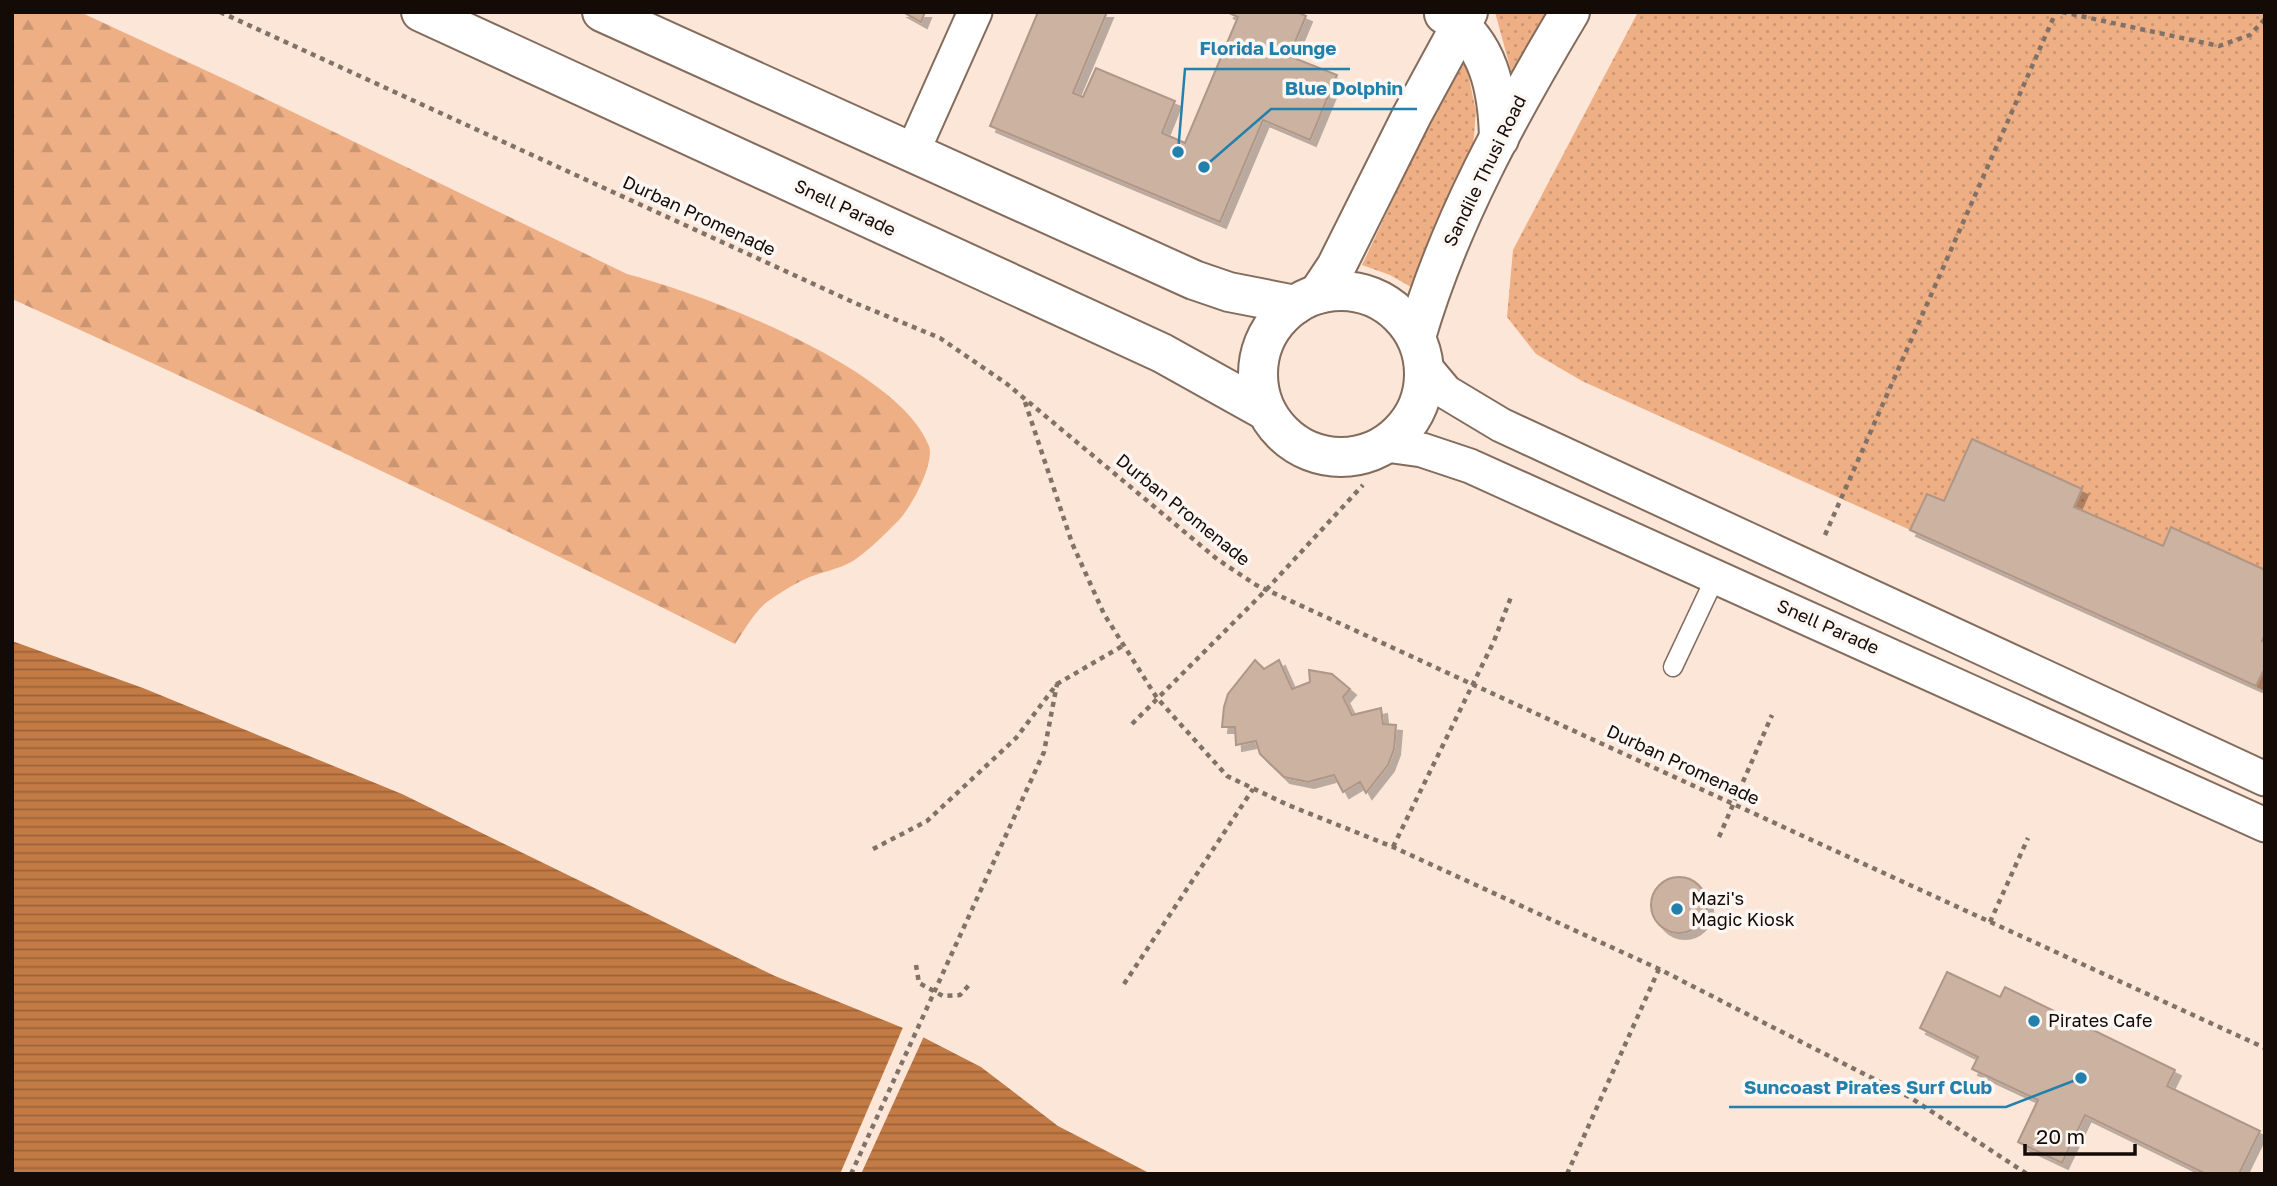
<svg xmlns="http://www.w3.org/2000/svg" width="2277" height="1186" font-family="'Golos Text',sans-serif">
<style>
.green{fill:url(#green-dots)}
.forest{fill:url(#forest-firs)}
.water{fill:url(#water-rules)}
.pier{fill:#fce6d8}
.building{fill:#ccb2a1;stroke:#af9686;stroke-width:2;filter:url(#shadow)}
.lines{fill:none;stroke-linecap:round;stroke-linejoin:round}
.lane-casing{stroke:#846c5c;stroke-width:21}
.street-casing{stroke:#846c5c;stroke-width:37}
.secondary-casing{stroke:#846c5c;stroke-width:42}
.path{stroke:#817268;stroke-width:4.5;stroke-dasharray:5 5;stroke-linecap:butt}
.lane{stroke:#fff;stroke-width:18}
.street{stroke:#fff;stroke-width:33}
.secondary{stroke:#fff;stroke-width:38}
.poi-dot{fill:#2380ad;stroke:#fcf7f3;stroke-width:2.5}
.labels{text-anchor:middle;stroke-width:7;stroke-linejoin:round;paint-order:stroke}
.street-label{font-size:18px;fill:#140b06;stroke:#fcf7f3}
.poi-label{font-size:18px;fill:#140b06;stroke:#fcf7f3;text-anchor:start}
.leader{fill:none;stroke:#2380ad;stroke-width:2.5}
.callout-dot{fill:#2380ad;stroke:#fcf7f3;stroke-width:2.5}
.callout-label{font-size:19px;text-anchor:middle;font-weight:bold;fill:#2380ad;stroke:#fcf7f3;stroke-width:7;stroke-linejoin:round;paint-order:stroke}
</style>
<defs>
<pattern id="green-dots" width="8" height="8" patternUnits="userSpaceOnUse" patternTransform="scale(1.75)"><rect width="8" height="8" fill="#eeaf85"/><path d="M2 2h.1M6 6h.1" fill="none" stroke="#cb9571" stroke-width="1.8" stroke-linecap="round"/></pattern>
<pattern id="forest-firs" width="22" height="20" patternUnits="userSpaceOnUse" patternTransform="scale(1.75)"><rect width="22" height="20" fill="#eeaf85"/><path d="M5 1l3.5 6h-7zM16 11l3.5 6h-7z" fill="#cb9571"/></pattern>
<pattern id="water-rules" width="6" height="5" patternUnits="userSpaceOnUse" patternTransform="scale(1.75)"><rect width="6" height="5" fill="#c37b46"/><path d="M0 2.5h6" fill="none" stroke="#9d6338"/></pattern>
<filter id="shadow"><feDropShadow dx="6" dy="6" stdDeviation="0" flood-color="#0004"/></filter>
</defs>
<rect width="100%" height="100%" fill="#fce6d8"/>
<!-- green -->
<g class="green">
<polygon points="1495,12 1549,12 1513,78"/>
<polygon points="1638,12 2265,12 2265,691 1582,381 1536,354 1507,317 1513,250"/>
<polygon points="1458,63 1466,64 1476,111 1472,161 1411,287 1390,275 1362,265"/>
</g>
<!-- forest -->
<path class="forest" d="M12,12H80L235,84L627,274C704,294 900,368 929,446C935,464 910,510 897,522C884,535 868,551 853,561C838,570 819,572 803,580C791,586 778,594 767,602C754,612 744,631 735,644C496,524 255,409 12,299Z"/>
<!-- water -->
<polygon class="water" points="12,641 143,688 402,794 775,976 913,1032 981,1067 1058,1126 1151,1174 12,1174"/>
<!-- pier -->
<polygon class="pier" points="904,1025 925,1034 861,1174 840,1174"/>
<!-- building -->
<g class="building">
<polygon points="903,12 925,12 921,22"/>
<polygon points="1038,12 1107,12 1073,93 1083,97 1096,68 1175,101 1162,133 1185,143 1238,17 1227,12 1297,12 1306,16 1289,56 1337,75 1310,140 1263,120 1220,222 990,126"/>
<polygon points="1972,439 2082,489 2074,507 2163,546 2171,527 2265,570 2265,635 2262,641 2265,642 2265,668 2256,686 1910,530 1927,494 1944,501"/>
<polygon points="1255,660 1264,669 1279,660 1292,689 1310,682 1309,670 1332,674 1350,689 1343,697 1352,715 1381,708 1383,724 1396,725 1394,749 1388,765 1366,793 1360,782 1343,792 1334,775 1308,782 1284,777 1260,754 1256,741 1236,745 1235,727 1222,727 1224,707 1228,694"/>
<circle cx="1679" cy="905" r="28"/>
<polygon points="1947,972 2000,997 2005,987 2175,1070 2167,1086 2260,1131 2239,1174 2206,1174 2085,1115 2062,1163 2018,1142 2038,1100 1972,1069 1978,1057 1920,1028"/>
</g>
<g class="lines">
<!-- lane casing -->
<g class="lane-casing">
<polyline id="lane" points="1673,667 1716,576"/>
</g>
<!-- street casing -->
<g class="street-casing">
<g id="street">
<polyline points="912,153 975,12"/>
<polyline points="1425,367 1446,392 1501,425 2265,779"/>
<polyline points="1386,445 1422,450 1470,466 2265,825"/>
</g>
</g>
<!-- secondary casing -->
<g class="secondary-casing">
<g id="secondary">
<polyline points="421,12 1162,353 1266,411"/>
<polyline points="602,12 1194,280 1229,292 1295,305"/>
<path d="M1444,14C1489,41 1498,90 1499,139"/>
<circle cx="1341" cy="374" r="83"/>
<polyline points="1318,294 1336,267 1412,115 1468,12"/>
<path d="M1416,337C1449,223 1509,114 1570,12"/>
</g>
</g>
<!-- path -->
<g class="path">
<polyline points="220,12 855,303 940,338 1007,384 1217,559 1256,585 2265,1048"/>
<polyline points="2062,12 2219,46 2250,35 2265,19"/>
<polyline points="1025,402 1072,543 1104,614 1157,698 1227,776 1288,805 1393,847 1659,969 1911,1098 2027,1174"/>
<polyline points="1825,535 2056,12"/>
<polyline points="1132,724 1266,590 1363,485"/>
<polyline points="1719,837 1772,715"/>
<polyline points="1393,847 1494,641 1511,597"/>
<polyline points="873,849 927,821 1016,738 1057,684 1124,645"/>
<polyline points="1990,922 2028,838"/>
<polyline points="916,965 919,983 943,996 960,995 970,984"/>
<polyline points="1124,984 1253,789"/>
<polyline points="851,1174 1044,752 1057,684"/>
<polyline points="1567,1174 1659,969"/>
</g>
<!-- lane -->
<use href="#lane" class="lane"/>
<!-- street -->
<use href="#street" class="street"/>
<!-- secondary -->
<use href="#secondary" class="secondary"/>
</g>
<!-- markers -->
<g class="poi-dot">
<circle cx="1677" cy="909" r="7"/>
<circle cx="2034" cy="1021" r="7"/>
</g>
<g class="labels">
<!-- street labels -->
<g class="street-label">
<text transform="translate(1485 171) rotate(-64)" y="6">Sandile Thusi Road</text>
<text transform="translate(845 208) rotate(25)" y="6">Snell Parade</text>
<text transform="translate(699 216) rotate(25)" y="6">Durban Promenade</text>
<text transform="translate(1183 510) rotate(39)" y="6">Durban Promenade</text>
<text transform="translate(1828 627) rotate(24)" y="6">Snell Parade</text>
<text transform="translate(1683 765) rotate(25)" y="6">Durban Promenade</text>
</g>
<!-- poi labels -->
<g class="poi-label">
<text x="1691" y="905">Mazi's<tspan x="1691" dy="21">Magic Kiosk</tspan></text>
<text x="2048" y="1027">Pirates Cafe</text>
</g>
</g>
<!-- callouts -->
<path class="leader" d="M1178 152L1185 69H1350M1204 167L1271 109H1417M2081 1078L2006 1107H1729"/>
<g class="callout-dot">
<circle cx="1178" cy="152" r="7"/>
<circle cx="1204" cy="167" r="7"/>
<circle cx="2081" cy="1078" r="7"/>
</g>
<g class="callout-label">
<text x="1268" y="55">Florida Lounge</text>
<text x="1344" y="95">Blue Dolphin</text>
<text x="1868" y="1094">Suncoast Pirates Surf Club</text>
</g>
<!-- border -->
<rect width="2277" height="1186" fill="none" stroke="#140b06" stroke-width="28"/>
<!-- scale -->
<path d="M2025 1144v10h110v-10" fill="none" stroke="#140b06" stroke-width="3.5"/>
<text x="2036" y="1144" font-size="21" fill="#140b06" stroke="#fcf7f3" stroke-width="5" paint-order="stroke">20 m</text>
</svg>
